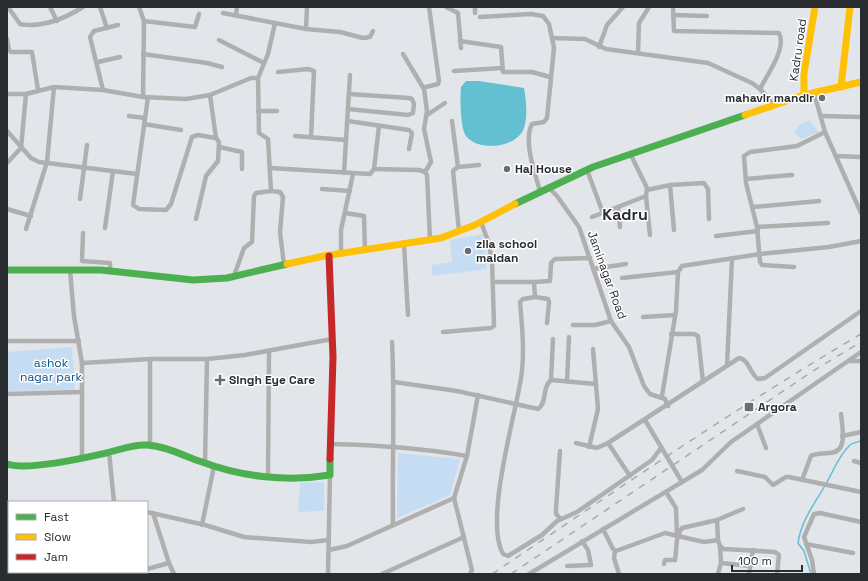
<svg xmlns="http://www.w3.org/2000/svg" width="868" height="581" font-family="'Space Grotesk',sans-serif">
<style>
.green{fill:#c6dcf2}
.water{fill:#63c0d1}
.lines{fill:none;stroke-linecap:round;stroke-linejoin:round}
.stream{stroke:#63c0d1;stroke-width:1.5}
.street{stroke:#afafaf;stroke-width:4.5}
.fast{stroke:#4caf50;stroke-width:7}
.slow{stroke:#ffc107;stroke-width:7}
.jam{stroke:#c62828;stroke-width:7}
.rail{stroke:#a7aaaa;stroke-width:1.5;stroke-dasharray:7 7;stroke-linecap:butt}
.poi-dot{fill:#6a6d70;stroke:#fff;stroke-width:1.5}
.labels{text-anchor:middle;stroke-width:3;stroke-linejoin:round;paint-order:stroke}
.street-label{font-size:12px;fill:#292c2f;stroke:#fff}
.poi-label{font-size:12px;font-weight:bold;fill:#292c2f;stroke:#fff;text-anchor:start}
.park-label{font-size:12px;fill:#09528a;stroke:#fff}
.district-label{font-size:16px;font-weight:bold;fill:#292c2f;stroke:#fff}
</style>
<rect width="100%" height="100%" fill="#e2e6ea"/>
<!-- green -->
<g class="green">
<polygon points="809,120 819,132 802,139 794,133 799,125"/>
<polygon points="483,234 487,269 432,276 432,265 452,262 450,240"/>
<polygon points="72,347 75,390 7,391 7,352"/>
<polygon points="398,453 460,459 450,495 397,518"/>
<polygon points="324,482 324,511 298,512 300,483"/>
</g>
<!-- water -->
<path class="water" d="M466,81H479L524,88C526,100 528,116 524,128C517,148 478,152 466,136C460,128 460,97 461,87Z"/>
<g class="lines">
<!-- stream -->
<path class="stream" d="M811,574L804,551L798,543C801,520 816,502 827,482C834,470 839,455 850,445C852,443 858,442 861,441"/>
<!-- street -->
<g class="street">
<path d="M8,7L20,24C43,28 64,19 83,7"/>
<polyline points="50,7 57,21"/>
<polyline points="100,7 107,28"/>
<polyline points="139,7 144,21 143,97"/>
<polyline points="446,7 458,13 461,48"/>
<path d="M673,7L674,31L779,33C787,48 767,75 760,89"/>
<polyline points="223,13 306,29 340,32 363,38 370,37 373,31"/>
<polyline points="475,13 475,7"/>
<polyline points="236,15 237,7"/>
<polyline points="673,15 707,16"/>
<path d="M480,17L531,14L543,16L549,24L554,48L547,118L544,122L532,124C523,141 535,173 540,191"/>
<polyline points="144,21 195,27 199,14"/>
<polyline points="306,29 307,7"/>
<polyline points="552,38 585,39 606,49 708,63 752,83 760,89 774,105"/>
<polyline points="7,39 9,50 11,52 32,52 38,90"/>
<polyline points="219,40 264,63"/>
<polyline points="460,41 501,47 503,72 532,72 550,77"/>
<polyline points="599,47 607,25 623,7"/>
<polyline points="638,52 639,23 649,7"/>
<polyline points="143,54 207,63 222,67"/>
<polyline points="403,54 424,89"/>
<polyline points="98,62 120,57"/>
<polyline points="454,71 502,68"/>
<polyline points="278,72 308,69 314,71 311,137"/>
<polyline points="258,78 268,54 275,23"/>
<polyline points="103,90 90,37 94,31 118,25"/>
<polyline points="814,93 825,132 861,213"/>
<polyline points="7,94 26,94 54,87 103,90 143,97 186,99 210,95 251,78 258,78 259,133 268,139 271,191 256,193 254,196 252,242 244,248 234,276"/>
<polyline points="210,95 216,138"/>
<polyline points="148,97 133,205 139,209 166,210 171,204 192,137 198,135 216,138 219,142 218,161 206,176 196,219"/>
<polyline points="348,109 408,115 413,113 414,104 412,99 409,98 349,94"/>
<polyline points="258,111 277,111"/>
<polyline points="427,115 445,103"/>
<polyline points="129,116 145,118"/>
<polyline points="821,116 861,117"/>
<polyline points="348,121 409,130 412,133 409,149"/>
<polyline points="452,121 458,167"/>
<polyline points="144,124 181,130"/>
<polyline points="7,131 31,158 39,162 137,174"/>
<polyline points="295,136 346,140 350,75"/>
<polyline points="219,147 242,152 242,169"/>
<polyline points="836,156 861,157"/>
<polyline points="7,163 21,148 26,94"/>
<polyline points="270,168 370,174 374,169 379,126"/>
<polyline points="374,169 419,170 425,172 427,175 430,240"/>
<polyline points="587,170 603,213"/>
<polyline points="425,172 431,162 424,129 427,111 424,89 426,87 438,84 439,81 429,7"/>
<polyline points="344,173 346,140"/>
<polyline points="746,179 792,175"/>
<polyline points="670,185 674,230"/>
<polyline points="548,187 557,196 579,227 611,321 629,347 644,386 650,394 665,399 668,406"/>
<polyline points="322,189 350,191"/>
<polyline points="647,190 670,185 704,183 708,189 709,219"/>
<polyline points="271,191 280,192 283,197 280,232 284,265"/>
<polyline points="646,196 650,235"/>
<polyline points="80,199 87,145"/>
<polyline points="753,207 819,201"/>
<polyline points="618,208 620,227"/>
<polyline points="7,209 31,216"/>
<polyline points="345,213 364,216 365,251"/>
<polyline points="592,217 646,196 647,188 630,153"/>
<polyline points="757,227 828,223"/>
<polyline points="105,228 113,171"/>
<polyline points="26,229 47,162 54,87"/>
<polyline points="459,231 453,171 458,167 479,165"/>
<polyline points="83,233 82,261 110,263 110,271"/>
<polyline points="716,236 758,231"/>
<polyline points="404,244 408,315"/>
<polyline points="341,254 341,230 353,174"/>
<polyline points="794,267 762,265 760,262 757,227 746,183 744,156 750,152 797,146 825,132"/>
<polyline points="593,269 626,264"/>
<polyline points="70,270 74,316 82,363 82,457"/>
<polyline points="622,278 678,272"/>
<polyline points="493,282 534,282 535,297 548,299 549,302 547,323"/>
<polyline points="534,282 550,281 551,263 555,259 590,258"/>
<path d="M535,297L523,299L520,302C522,326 525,354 521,378C515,417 484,521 503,554L508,556L542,535L557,521L577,512L652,460L661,448"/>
<polyline points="643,317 675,315"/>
<polyline points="573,325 595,325 611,321"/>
<polyline points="443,332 491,328 494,326 492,260 488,241 481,222"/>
<polyline points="671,334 694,334 698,336 703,382"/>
<polyline points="553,339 551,380 596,384"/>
<polyline points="7,341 79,341"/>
<path d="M392,342C395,403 392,464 393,525"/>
<polyline points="150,359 150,445"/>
<polyline points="849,361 861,361"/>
<polyline points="82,363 150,359 207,359 245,355 332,339"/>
<polyline points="727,365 732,259"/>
<polyline points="567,381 569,337"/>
<path d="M394,382L457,391L538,409C547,404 542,387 551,380"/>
<polyline points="7,394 82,392"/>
<polyline points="662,396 676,311 678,272 682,266 760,254 829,247 861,241"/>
<polyline points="645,420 682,482"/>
<polyline points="757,424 766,448"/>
<polyline points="842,436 861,432"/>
<path d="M576,443L597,448L608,443L739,358C749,359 750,374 758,379L765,378L861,311"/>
<polyline points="608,443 630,476"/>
<path d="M330,444C378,445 421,448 467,456L454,498L472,570L470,574"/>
<polyline points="589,447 598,409 593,349"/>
<polyline points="560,451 556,509 556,514 561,519"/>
<polyline points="109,452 114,502"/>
<polyline points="467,456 478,395"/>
<polyline points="854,461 861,463"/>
<polyline points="205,463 207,359"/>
<polyline points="737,471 765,477 773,485 786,477 789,477 861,492"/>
<polyline points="268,476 269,351"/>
<path d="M802,480L811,456C816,453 823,454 829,453C849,453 842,427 841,414"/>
<polyline points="666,492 676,508 677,535"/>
<polyline points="147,512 205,525 244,537 311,542 329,540"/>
<polyline points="717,520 718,540"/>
<polyline points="202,525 214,466"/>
<polyline points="7,526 9,526"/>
<polyline points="603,529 613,549 616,551 665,533 704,542 718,540 720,546 724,549 775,552 779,555 777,574"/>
<polyline points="806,544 853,553"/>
<polyline points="720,546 721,563 750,566"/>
<polyline points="329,550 347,546 454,498"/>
<polyline points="615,551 614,558 619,574"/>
<polyline points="169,563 174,574"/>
<path d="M664,564L665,560H675C677,549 675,536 682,528L717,520L743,509"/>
<polyline points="567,566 591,565 588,550 582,541"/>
<polyline points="147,569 169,563 153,513"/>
<polyline points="67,572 69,574"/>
<polyline points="123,574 132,572"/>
<polyline points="328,574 330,475"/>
<polyline points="382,574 464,537"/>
<polyline points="529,574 702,470 731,442 861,352"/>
<polyline points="718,574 721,563"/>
<polyline points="749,574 753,550"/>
<polyline points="814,574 812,560 804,537 814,514 820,513 861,522"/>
</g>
<!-- fast -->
<g class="fast">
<polyline points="515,204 593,167 745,115"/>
<polyline points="7,270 101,270 193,280 227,278 287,264"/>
<path d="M7,464C27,471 84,458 106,453C119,450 133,444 147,445C166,446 184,456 202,462C242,477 288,482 330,475V459"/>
</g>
<!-- slow -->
<g class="slow">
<polyline points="841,87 850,7"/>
<polyline points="804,95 804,73 815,7"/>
<polyline points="745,115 804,95 861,82"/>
<polyline points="287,264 324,256 441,238 475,225 515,204"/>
</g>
<!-- jam -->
<polyline class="jam" points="329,256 333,357 330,459"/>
<!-- rail -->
<g class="rail">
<path d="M492,574C614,492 735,408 861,334"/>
<polyline points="511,574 813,371 861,342"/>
</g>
</g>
<!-- markers -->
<g class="poi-dot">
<circle cx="822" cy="98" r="4"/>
<circle cx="507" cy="169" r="4"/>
<circle cx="468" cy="251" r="4"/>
<path d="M218 374h4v4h4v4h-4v4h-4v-4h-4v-4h4z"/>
<rect x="744" y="402" width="10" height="10" rx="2"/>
</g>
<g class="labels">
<!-- street labels -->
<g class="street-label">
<text transform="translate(798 50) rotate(-82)" y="4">Kadru road</text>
<text transform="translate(607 275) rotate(70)" y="4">Jaminagar Road</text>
</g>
<!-- poi labels -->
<g class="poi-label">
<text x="814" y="102" text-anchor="end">mahavir mandir</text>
<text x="515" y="173">Haj House</text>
<text x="476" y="248">zila school<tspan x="476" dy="14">maidan</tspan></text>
<text x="229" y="384">Singh Eye Care</text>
<text x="758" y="411">Argora</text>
</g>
<!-- park labels -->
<g class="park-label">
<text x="51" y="367">ashok<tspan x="51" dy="14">nagar park</tspan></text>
</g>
<!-- district labels -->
<g class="district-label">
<text x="625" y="220">Kadru</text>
</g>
</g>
<!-- border -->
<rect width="868" height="581" fill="none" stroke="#292c2f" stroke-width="16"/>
<!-- legend -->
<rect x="8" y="501" width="140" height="72" fill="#ffffff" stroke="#a9abac"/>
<rect x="16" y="514" width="20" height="6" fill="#4caf50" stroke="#a9abac"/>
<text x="44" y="521" font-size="12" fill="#292c2f">Fast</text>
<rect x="16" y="534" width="20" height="6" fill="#ffc107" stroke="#a9abac"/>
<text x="44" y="541" font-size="12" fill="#292c2f">Slow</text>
<rect x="16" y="554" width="20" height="6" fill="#c62828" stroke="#a9abac"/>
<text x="44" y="561" font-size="12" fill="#292c2f">Jam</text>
<!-- scale -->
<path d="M732 565v6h70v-6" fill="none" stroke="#292c2f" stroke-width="2"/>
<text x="738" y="565" font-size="12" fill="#292c2f" stroke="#ffffff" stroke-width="3" paint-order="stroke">100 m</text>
</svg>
